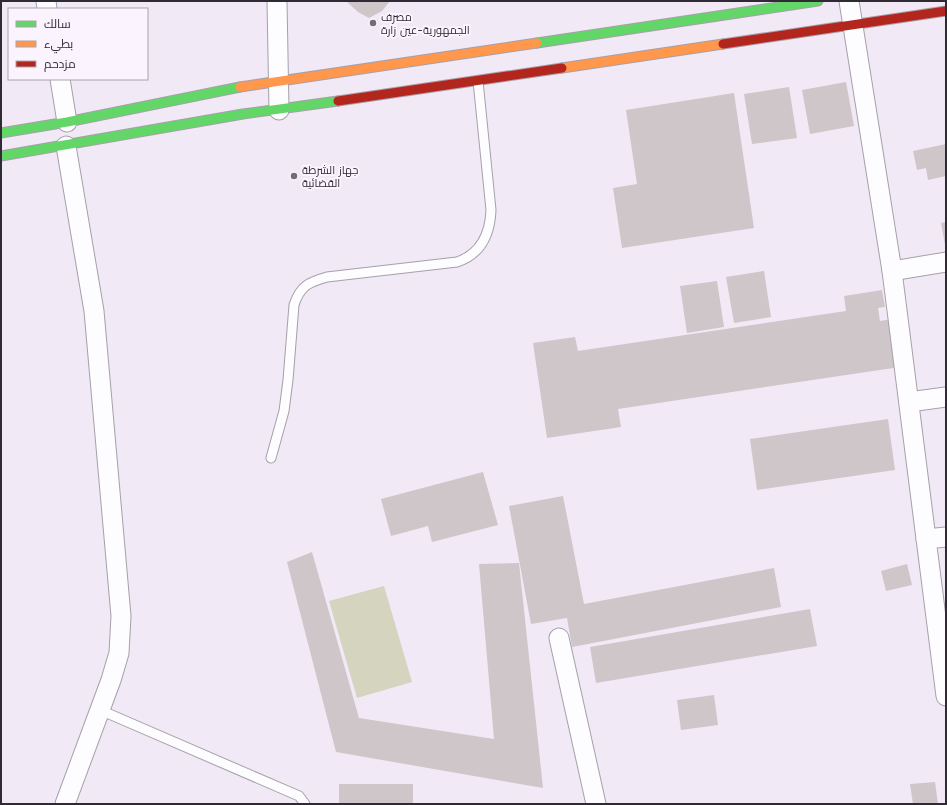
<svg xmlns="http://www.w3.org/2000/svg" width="947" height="805" font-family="'Work Sans',Cairo,sans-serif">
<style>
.green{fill:#d4d4bf}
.building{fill:#cfc6ca}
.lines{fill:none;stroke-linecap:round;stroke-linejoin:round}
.lane-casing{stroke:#a6a0aa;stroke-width:11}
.street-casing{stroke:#a6a0aa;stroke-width:21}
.fast-casing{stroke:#a6a0aa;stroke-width:11}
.slow-casing{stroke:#a6a0aa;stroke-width:11}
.jam-casing{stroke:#a6a0aa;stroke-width:11}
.lane{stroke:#fdfcfe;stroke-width:9}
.street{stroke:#fdfcfe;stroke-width:19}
.fast{stroke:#63d668;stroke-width:9}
.slow{stroke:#ff974d;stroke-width:9}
.jam{stroke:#b3261e;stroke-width:9}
.poi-dot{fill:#746d78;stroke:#fbf4fe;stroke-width:1.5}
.labels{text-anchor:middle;stroke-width:4;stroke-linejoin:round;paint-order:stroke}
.poi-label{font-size:11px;fill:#302a34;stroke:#fbf4fe;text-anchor:start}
</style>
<rect width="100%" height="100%" fill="#f1e9f5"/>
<!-- green -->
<polygon class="green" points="384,586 412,682 357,698 329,601"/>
<!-- building -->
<g class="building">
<polygon points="346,1 390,1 382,11 369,18 358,12"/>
<polygon points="846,82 854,126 810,134 802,90"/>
<polygon points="789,87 797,138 752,144 744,94"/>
<polygon points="734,93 754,228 622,248 613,188 637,184 626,110"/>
<polygon points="946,144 946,176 928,180 926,168 917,170 913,151"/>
<polygon points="946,222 946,244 945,245 941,223"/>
<polygon points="764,271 771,317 734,323 726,277"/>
<polygon points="717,281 724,327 687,333 680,286"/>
<polygon points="882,290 885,307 878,308 880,321 892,319 900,367 618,409 621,427 547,438 533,343 575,337 578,351 846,311 844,296"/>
<polygon points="888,419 895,470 757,490 750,439"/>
<polygon points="483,472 498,525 432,542 428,526 391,536 381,499"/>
<polygon points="563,496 584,604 774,568 781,607 572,647 567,618 531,624 509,506"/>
<polygon points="312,552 359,718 494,739 479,564 519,563 543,788 336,752 287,562"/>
<polygon points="907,564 912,585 886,591 881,571"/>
<polygon points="810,609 817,646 596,683 590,647"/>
<polygon points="714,695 718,725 681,730 677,700"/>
<polygon points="935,782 938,804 913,804 910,784"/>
<rect x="339" y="784" width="74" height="20"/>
</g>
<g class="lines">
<!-- lane casing -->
<g class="lane-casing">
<g id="lane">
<path d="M271,458L284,411L288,380L294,305C300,286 309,282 327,277L457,262C481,254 490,234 491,210L478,81"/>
<polyline points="100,710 299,796 305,804"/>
</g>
</g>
<!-- street casing -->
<g class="street-casing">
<g id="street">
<polyline points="46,1 47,9"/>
<polyline points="277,1 279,110"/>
<polyline points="849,1 892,271 946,696"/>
<polyline points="60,79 67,122"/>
<polyline points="892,271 946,262"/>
<polyline points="909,402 946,397"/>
<polyline points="926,539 946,537"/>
<polyline points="559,638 596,804"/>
<polyline points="65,804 111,680 119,653 121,616 94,311 66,146"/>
</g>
</g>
<!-- fast casing -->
<g class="fast-casing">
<g id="fast">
<polyline points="537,43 818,1"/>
<polyline points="1,133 67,122 240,87"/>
<polyline points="1,156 243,114 338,101"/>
</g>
</g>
<!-- slow casing -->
<g class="slow-casing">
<g id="slow">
<polyline points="562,68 723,44"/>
<polyline points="240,87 537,43"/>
</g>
</g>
<!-- jam casing -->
<g class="jam-casing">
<g id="jam">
<polyline points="723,44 946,11"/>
<polyline points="338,101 562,68"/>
</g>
</g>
<!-- lane -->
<use href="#lane" class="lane"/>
<!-- street -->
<use href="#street" class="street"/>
<!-- fast -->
<use href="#fast" class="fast"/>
<!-- slow -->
<use href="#slow" class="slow"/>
<!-- jam -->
<use href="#jam" class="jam"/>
</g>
<!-- markers -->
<g class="poi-dot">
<circle cx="373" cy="23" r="4"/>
<circle cx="294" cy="176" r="4"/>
</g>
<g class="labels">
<!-- poi labels -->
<g class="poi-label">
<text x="381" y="21">مصرف<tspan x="381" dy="13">الجمهورية-عين زارة</tspan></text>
<text x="302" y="174">جهاز الشرطة<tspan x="302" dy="13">القضائية</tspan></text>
</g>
</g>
<!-- border -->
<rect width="947" height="805" fill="none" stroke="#302a34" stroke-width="4"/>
<!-- legend -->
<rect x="8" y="8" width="140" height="72" fill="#fbf4fe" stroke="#aaa3ad"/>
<rect x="16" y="21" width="20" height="6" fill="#63d668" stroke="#aaa3ad"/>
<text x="44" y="28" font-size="12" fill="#302a34">سالك</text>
<rect x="16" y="41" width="20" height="6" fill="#ff974d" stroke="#aaa3ad"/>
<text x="44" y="48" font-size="12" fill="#302a34">بطيء</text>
<rect x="16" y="61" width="20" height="6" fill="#b3261e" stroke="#aaa3ad"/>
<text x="44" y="68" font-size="12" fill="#302a34">مزدحم</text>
</svg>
